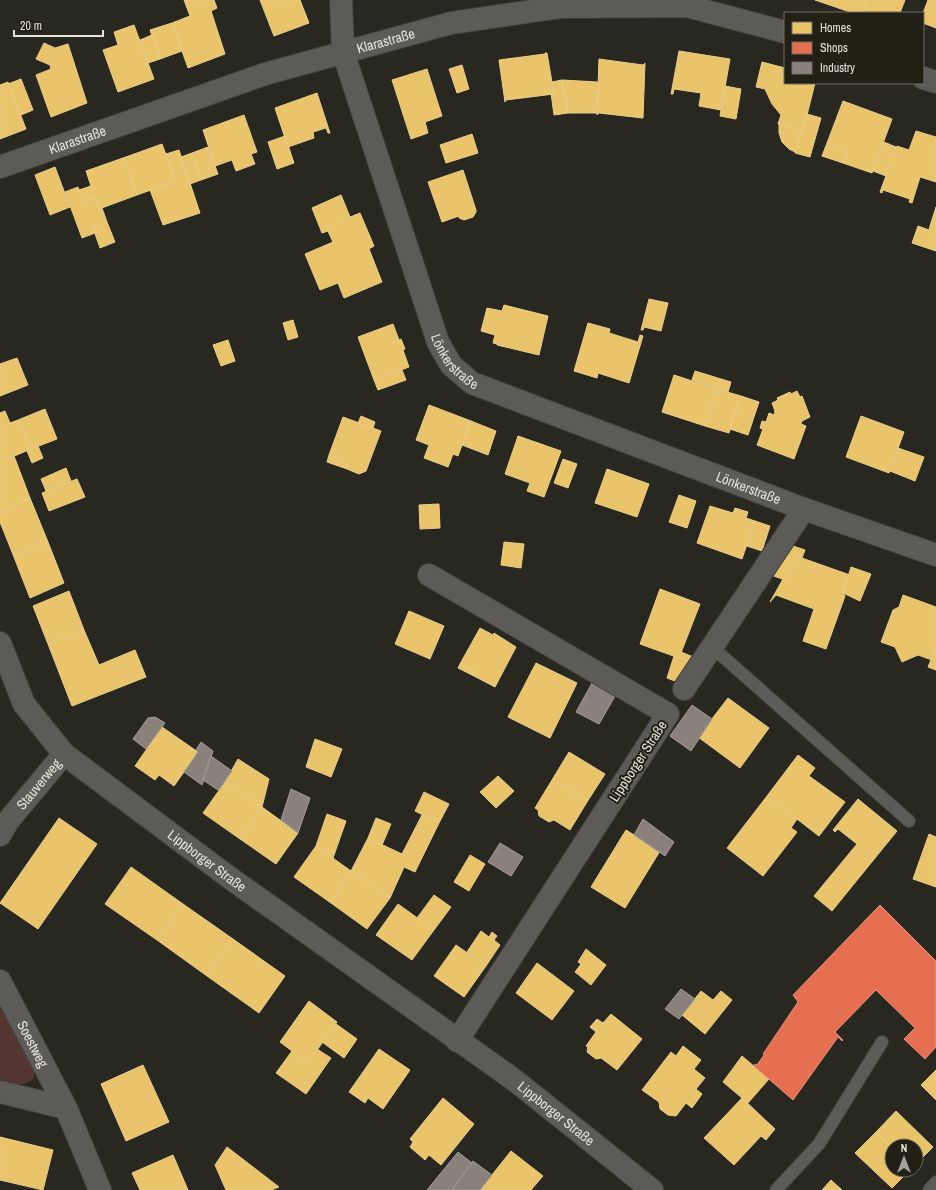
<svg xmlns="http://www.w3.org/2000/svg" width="936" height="1190" font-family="'Archivo Narrow',sans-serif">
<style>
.green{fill:#553532}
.homes{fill:#e9c46a;stroke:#e8cd8c}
.shops{fill:#e76f51;stroke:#e6927a}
.industry{fill:#8a817c;stroke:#a59e98}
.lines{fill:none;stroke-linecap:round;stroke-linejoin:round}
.service-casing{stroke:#43423d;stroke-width:14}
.minor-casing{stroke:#43423d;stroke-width:24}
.secondary-casing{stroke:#43423d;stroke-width:24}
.service{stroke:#5c5b57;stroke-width:12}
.minor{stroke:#5c5b57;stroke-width:22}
.secondary{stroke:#5c5b57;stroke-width:22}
.labels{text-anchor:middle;stroke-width:4;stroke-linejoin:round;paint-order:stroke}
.street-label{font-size:14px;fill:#e5e3db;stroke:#221f14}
</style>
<rect width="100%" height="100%" fill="#282720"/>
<!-- green -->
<path class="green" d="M0,1001L34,1068V1078C23,1088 14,1084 0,1080Z"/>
<!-- homes -->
<g class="homes">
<polygon points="184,0 214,0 217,8 211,11 225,54 188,68 172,23 190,16"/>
<polygon points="260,0 300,0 309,23 274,36"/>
<polygon points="815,0 867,0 863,13 853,13"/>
<polygon points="867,0 905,0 900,13 863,13"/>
<polygon points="928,0 936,0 936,28 923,23 923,13"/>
<polygon points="172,23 182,51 160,59 150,30"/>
<polygon points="134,25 154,79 118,92 103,50 118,45 114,32"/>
<polygon points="152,35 160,59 148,63 140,40"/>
<polygon points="44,43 55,48 68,44 87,103 51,117 36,75 51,69 50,65 36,59"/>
<polygon points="679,51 730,59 721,110 699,106 701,93 674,89 673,94 671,94"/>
<polygon points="545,53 547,53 554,94 506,100 505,102 499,60 545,54"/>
<polygon points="599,59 643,65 645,63 643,118 599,113 597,115"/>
<polygon points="762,62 785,68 785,83 815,83 803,131 778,124 781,115 772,104 765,89 756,87"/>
<polygon points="462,65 469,89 457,93 449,69"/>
<polygon points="427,69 442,116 425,122 428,133 411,139 392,80"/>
<polygon points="21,79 33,110 21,115 8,84"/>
<polygon points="562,80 598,82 597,113 568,113"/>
<polygon points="562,80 568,113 554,115 551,93 552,95 554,94 552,82"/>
<polygon points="8,82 26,129 0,139 0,85"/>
<polygon points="725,86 741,89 736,119 720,116"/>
<polygon points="317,93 330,133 328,133 326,128 313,132 314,138 288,147 275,108"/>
<polygon points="843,101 892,119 872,173 843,163 848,151 827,143"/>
<polygon points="807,114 821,118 810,157 795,153 801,130 803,131"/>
<polygon points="244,115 257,152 251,154 255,164 236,171 232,160 215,166 203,130"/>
<polygon points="779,124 801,130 795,152 789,149 782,142 779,133"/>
<polygon points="916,131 936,137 936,182 920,177 912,203 909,202 910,199 883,190 882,193 880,192 897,146 909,150"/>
<polygon points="472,134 478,153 446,163 440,145"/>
<polygon points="285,136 294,163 277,169 268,142"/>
<polygon points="884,142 896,147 886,176 873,171"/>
<polygon points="827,143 848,151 843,163 822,156"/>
<polygon points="162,144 176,181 137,195 123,158"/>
<polygon points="208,147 218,174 201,180 192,153"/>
<polygon points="179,150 200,213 163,225 150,190 176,181 166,154"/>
<polygon points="192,153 201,180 190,184 181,157"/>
<polygon points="123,158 137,195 99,209 95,197 83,201 79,190 91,186 86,171"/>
<polygon points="55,167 70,207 50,215 35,175"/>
<polygon points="463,170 476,210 476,212 473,217 464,220 459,218 459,216 442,222 428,182"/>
<polygon points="78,187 83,201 95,197 99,209 102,208 107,222 93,228 95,233 82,238 65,192"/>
<polygon points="341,195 350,217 326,227 328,231 322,233 312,208"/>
<polygon points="936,207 936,228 930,226"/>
<polygon points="360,213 374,246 369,249 382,282 344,298 338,283 320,290 305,254 333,242 326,227"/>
<polygon points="107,222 115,242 100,248 93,228"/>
<polygon points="918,226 929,230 930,226 936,228 936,251 912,243"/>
<polygon points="649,299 668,303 661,331 644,327 643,330 641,330"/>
<polygon points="504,305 548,316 539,355 497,345 497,344 493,343 495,335 481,331 487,308 502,311"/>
<polygon points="293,320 298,337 288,340 283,323"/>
<polygon points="588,323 610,329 609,333 638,342 640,335 643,336 629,383 598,373 597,378 574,371"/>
<polygon points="393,324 399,340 401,339 405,349 403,350 409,367 374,380 358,337"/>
<polygon points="228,340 235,361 221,366 213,345"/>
<polygon points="17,358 28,385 0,396 0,364"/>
<polygon points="402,370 406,380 378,390 374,380"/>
<polygon points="695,371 731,382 728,392 692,380"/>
<polygon points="674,375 717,389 705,426 662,412"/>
<polygon points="717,389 741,396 729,433 705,426"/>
<polygon points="797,391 800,397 802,396 810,417 802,421 801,424 806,426 794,459 757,445 763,429 760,428 762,421 766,422 769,413 774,415 775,411 772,403 778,400 777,398 790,392 791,394"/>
<polygon points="741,396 759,402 748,435 730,429"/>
<polygon points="429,405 471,421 458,456 453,454 448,467 424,458 429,445 416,440"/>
<polygon points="45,409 57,439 31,449 18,420"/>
<polygon points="5,411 10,423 18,420 31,449 0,462 0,413"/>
<polygon points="361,416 375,422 373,428 358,423"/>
<polygon points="861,416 904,432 889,473 846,457"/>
<polygon points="343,417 381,431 366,471 359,474 347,469 344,461 329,455"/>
<polygon points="471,421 496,431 488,455 462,445"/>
<polygon points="518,436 561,451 544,497 527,491 530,483 505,474"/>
<polygon points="38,446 43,458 32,463 27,451"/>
<polygon points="898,448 924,457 915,481 890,471"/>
<polygon points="329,455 344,461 347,469 327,462"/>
<polygon points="14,456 30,498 0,510 0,462"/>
<polygon points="563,459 577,464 568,488 554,483"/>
<polygon points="66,468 71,481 46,491 41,479"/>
<polygon points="607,469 649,484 637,517 595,503"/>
<polygon points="77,479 85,497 49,511 42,493"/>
<polygon points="679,495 696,501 687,528 669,522"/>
<polygon points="30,498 48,542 14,557 0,522 0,510"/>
<polygon points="439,504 440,528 420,529 419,505"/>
<polygon points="710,506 733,513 735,508 748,512 746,518 755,521 742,559 697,543"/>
<polygon points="755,521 770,526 762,551 747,546"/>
<polygon points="48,542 64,583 30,598 14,557"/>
<polygon points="504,542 524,544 521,568 501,565"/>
<polygon points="790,545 805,550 802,558 799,557 785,580 771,575"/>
<polygon points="799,557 850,575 843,593 845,596 826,649 803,641 814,609 776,595 770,602 783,579 785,580"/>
<polygon points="851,567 871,574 860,601 843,593"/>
<polygon points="660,589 700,604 679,658 640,644"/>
<polygon points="69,591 84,630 48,644 33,606"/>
<polygon points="903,595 936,607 936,648 932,660 918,655 902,662 895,647 881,642 893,610 899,607"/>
<polygon points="409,611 444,626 430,659 395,644"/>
<polygon points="480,628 493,635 494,633 516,647 495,687 472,675 473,671 460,664"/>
<polygon points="84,630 99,665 135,650 146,677 72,706 48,644"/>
<polygon points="936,648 936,670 928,667"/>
<polygon points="681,652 696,658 680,683 667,678 674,656 679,658"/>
<polygon points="536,663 577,683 550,738 508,717"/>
<polygon points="460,664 473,671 472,675 458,668"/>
<polygon points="728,698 769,728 740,768 698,737"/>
<polygon points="162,727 198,752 174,786 159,775 155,780 135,766"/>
<polygon points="315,739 342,749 331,777 306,767"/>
<polygon points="569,752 605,774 587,802 552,780"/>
<polygon points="798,755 815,768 809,776 845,802 819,836 767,796"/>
<polygon points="238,759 269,779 262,807 225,782"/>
<polygon points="498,776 514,791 496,808 480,792"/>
<polygon points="552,780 587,802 570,830 554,820 549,822 539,816 538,810 535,808"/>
<polygon points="225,782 262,807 240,839 203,813"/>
<polygon points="424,792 449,804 439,823 415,811"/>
<polygon points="767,796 797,819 791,828 797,832 763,876 727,848"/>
<polygon points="858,799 897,831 832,911 814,896 857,844 838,829 835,832 833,830"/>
<polygon points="262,807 298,833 276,864 240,839"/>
<polygon points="327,814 346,821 333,858 316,846"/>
<polygon points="422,815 439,823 415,872 404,867 390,898 351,871 368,838 402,854"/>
<polygon points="59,818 97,844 38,929 0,903"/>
<polygon points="376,818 391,824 382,845 368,838"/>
<polygon points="626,830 660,851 625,908 591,887"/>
<polygon points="929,834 936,837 936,887 913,879"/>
<polygon points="316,846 351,871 331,903 294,877"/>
<polygon points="470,855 485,864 469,891 454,882"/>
<polygon points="131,867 183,904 157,940 105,904"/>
<polygon points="351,871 390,898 367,929 331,903"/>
<polygon points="434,895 451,907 434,930 417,918"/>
<polygon points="183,904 233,939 207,976 157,940"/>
<polygon points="398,904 434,930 412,960 376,935"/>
<polygon points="481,931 489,937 492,932 497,936 494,940 500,945 486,966 467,952"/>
<polygon points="233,939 285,976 259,1013 207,976"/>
<polygon points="456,945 486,966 464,997 434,976"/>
<polygon points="586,949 606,965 591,985 575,972 581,964 578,962"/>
<polygon points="537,963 574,991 552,1020 516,993"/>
<polygon points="701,991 713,1000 721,991 732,1000 705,1034 682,1015"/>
<polygon points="309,1001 337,1022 308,1063 280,1042"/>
<polygon points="611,1014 642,1039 617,1070 601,1058 596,1059 587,1052 588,1047 586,1046 596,1032 590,1027 597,1019 603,1023"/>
<polygon points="336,1024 357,1039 344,1058 322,1042"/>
<polygon points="683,1046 701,1060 694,1069 705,1078 696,1089 702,1094 692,1108 686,1103 676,1116 668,1115 660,1109 659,1102 642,1090 671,1052 676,1056"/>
<polygon points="317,1049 331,1058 306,1094 276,1073 292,1051 308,1063"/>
<polygon points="379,1049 410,1070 383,1109 368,1098 365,1103 349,1092"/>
<polygon points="742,1056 769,1079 748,1103 723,1082"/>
<polygon points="143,1065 169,1122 126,1141 101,1084"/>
<polygon points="936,1070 936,1100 921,1085"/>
<polygon points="443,1098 474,1124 441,1165 429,1155 425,1160 410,1147 413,1142 410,1139"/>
<polygon points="742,1098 775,1129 766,1140 761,1136 734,1165 704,1138"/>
<polygon points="896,1111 933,1147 916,1164 916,1146 892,1146 892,1148 876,1132"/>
<polygon points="876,1132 892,1148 892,1170 910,1170 892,1188 855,1153"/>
<polygon points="0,1137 53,1150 43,1190 0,1180"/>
<polygon points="227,1147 279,1187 271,1190 226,1190 215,1165"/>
<polygon points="511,1151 543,1176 531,1190 480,1190"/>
<polygon points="173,1155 188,1190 140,1190 132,1173"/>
<polygon points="831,1180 842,1190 822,1190"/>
</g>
<!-- shops -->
<polygon class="shops" points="880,905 936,961 936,1047 925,1059 904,1039 915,1028 876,990 835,1032 843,1040 842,1041 838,1037 793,1100 754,1066 755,1064 757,1065 764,1055 763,1054 798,1002 793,995"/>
<!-- industry -->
<g class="industry">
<polygon points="592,683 615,696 599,724 576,712"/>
<polygon points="692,705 712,719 691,751 670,736"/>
<polygon points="155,717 165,723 146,749 133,739 148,718"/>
<polygon points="201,742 213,751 202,785 184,772 198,752 196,750"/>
<polygon points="211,756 232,771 218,790 203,780"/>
<polygon points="291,789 310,798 298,833 281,820"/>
<polygon points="643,819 674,842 665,856 634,835"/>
<polygon points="500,843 523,857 511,876 488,862"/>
<polygon points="681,989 695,999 679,1019 665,1009"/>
<polygon points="458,1152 472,1163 452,1190 427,1190"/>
<polygon points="473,1161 492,1175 480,1190 452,1190"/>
</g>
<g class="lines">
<!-- service casing -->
<g class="service-casing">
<g id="service">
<polyline points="712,647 909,821"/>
<polyline points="776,1190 819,1144 882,1042"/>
<polyline points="929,1190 936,1182"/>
</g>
</g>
<!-- minor casing -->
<g class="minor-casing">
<g id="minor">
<path id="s1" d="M341,0L343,52L438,342L451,365L472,383L804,509L936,555"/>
<polyline points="923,78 936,82"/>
<path id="s2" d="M0,167L265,74L451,23L560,7L687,6L785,32"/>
<polyline points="429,575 668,714 457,1041"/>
<polyline points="684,689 804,509"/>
<path id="s3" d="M0,835L8,821L64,754"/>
<path id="s4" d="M0,981L66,1108L100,1190"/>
<polyline points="0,1092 66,1108"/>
</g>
</g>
<!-- secondary casing -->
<g class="secondary-casing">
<g id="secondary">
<path id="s5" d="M0,643L24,704L64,754L230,878L513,1079L652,1190"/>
</g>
</g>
<!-- service -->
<use href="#service" class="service"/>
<!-- minor -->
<use href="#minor" class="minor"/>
<!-- secondary -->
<use href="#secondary" class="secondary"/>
</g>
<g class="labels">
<!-- street labels -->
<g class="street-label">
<text dy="5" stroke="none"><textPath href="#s2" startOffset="406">Klarastraße</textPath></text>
<text dy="5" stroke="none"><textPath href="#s2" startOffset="82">Klarastraße</textPath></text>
<text dy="5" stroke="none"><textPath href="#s1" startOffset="383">Lönkerstraße</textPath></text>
<text dy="5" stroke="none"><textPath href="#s1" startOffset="707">Lönkerstraße</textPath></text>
<text transform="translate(638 761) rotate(-57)" y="5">Lippborger Straße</text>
<text dy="5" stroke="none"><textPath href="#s3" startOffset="64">Stauverweg</textPath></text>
<text dy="5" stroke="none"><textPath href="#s5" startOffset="308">Lippborger Straße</textPath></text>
<text dy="5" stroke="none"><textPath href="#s4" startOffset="71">Soestweg</textPath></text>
<text dy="5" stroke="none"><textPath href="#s5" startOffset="739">Lippborger Straße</textPath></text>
</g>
</g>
<!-- legend -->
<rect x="784" y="12" width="140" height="72" fill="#221f14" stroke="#706d64"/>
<rect x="792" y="22" width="20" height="12" fill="#e9c46a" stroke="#706d64"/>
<text x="820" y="32" font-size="12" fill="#e5e3db">Homes</text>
<rect x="792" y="42" width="20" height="12" fill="#e76f51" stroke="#706d64"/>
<text x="820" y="52" font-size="12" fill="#e5e3db">Shops</text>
<rect x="792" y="62" width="20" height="12" fill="#8a817c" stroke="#706d64"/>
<text x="820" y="72" font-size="12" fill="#e5e3db">Industry</text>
<!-- north arrow -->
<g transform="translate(904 1158)"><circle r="19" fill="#221f14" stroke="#706d64"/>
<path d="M0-3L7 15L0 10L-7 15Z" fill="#a3a19a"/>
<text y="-6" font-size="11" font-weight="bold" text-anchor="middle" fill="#e5e3db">N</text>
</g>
<!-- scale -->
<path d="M14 30v6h89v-6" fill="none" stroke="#e5e3db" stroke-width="2"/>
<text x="20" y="30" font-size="12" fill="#e5e3db" stroke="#221f14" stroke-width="3" paint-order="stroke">20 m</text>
</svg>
